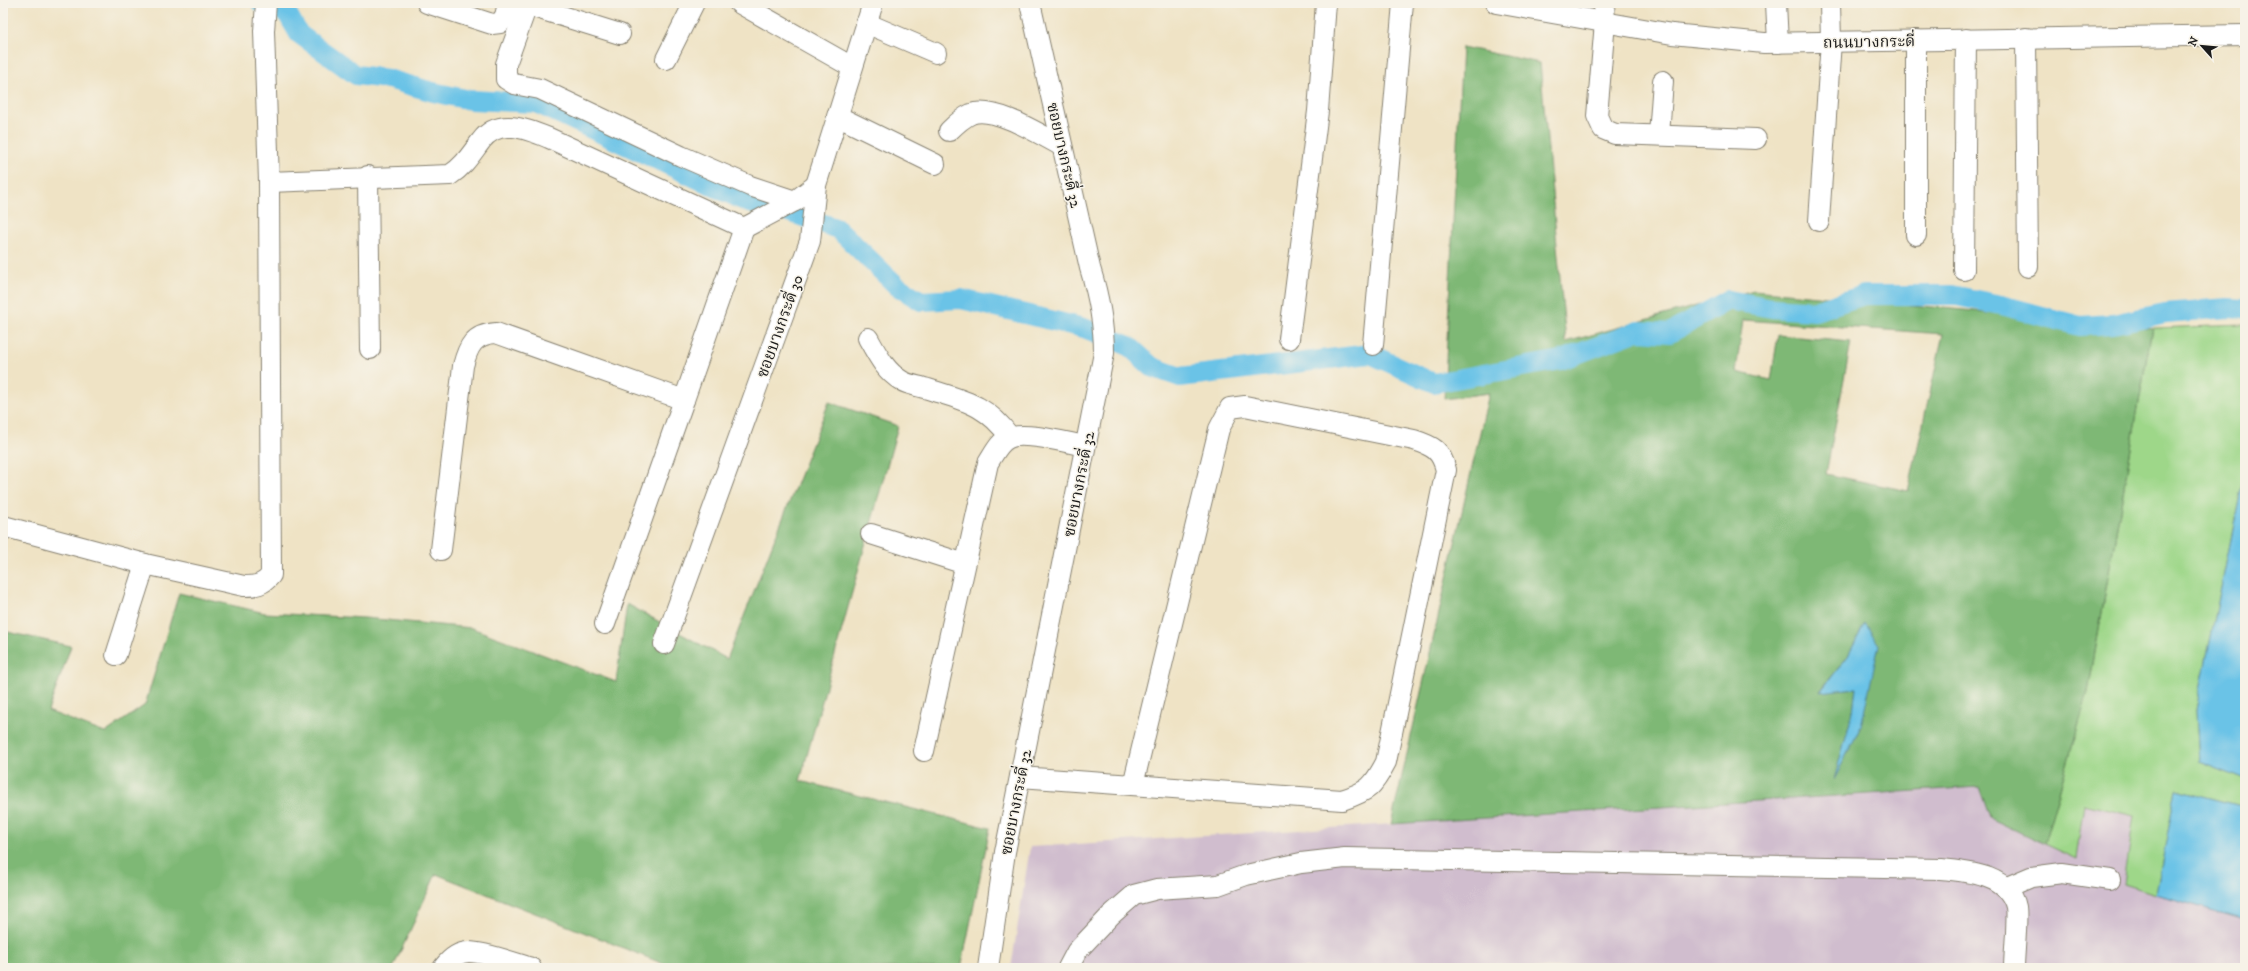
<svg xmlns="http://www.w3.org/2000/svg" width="2248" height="971" font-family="'IM FELL DW Pica','Noto Serif Thai',serif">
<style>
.industrial{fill:#d0bdce}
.green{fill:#9ed789;stroke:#5d7a52}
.forest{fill:#7eb875;stroke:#4d6a48;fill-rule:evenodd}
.water{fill:#6ac3e7;stroke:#437082}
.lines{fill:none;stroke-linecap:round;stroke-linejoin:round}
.canal{stroke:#6ac3e7;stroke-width:20}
.minor-casing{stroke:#868070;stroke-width:22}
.minor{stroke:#fff;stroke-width:20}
.labels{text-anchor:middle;stroke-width:3;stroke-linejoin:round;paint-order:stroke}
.street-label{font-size:16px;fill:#1c1c1c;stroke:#f7f3e8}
</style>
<rect width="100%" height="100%" fill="#f7f3e8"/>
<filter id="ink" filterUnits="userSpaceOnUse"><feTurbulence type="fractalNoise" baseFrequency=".025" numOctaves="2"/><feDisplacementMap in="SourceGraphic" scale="8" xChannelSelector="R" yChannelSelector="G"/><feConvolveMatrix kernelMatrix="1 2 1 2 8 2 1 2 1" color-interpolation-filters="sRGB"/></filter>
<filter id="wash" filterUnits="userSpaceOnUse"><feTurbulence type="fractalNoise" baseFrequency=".012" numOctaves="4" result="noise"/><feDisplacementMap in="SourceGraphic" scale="16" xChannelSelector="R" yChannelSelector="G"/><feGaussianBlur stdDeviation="0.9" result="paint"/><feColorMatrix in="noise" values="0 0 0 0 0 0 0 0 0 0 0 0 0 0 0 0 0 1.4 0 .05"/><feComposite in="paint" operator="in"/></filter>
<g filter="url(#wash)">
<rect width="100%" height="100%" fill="#efe3c5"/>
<!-- industrial -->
<polygon class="industrial" points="1980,787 1990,818 2075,859 2084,804 2134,816 2124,884 2245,920 2245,968 1011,968 1030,847"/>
<!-- green -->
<polygon class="green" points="2245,325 2245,471 2196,710 2199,762 2245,780 2245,807 2176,789 2156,894 2124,884 2134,816 2084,804 2076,859 2044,844 2088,692 2152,328"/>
<!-- forest -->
<g class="forest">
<path d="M1462,47L1540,63L1566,342L1754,290L2152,328L2088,692L2044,844L1990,818L1979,787L1391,824L1489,393L1444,399ZM1743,320L1943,334L1908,491L1826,474L1851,342L1778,335L1771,380L1736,372ZM1865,624L1861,726L1835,777L1853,711L1856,688L1820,691L1848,656Z"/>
<polygon points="829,402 898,426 800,781 990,828 961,968 674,968 436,874 393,968 3,968 3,631 71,646 48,711 105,733 145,705 179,593 265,613 365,618 472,628 616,682 627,604 727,659"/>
</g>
<!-- water -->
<g class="water">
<polygon points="2245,471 2245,780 2199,762 2196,710"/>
<polygon points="1865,623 1879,645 1861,726 1834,780 1853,711 1856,688 1820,692 1848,656"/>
<polygon points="2176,789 2245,807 2245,920 2156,894"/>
</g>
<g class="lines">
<!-- canal -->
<polyline class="canal" points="261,3 287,13 299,34 356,75 388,79 433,92 470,100 536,103 749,203 778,208 838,229 897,286 921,301 961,299 1084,328 1129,346 1152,367 1180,377 1370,354 1434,383 1561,360 1638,331 1670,333 1728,300 1772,308 1815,311 1864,295 1952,295 2001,305 2080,326 2113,324 2165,313 2228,308 2245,309"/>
</g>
</g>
<g filter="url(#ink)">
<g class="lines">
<!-- minor casing -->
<g class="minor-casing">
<g id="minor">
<polyline points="427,3 492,24 500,23 505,16 508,3"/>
<polyline points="528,3 506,64 506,79 514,84 540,89 681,156 750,186 795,201"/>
<polyline points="739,3 852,67"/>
<polyline points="1496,3 1672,34 1764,43 2245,35"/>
<polyline points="1604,3 1605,22 1597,116 1603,129 1615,134 1756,139"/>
<polyline points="1776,3 1778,43"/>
<polyline points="527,5 620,34"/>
<polyline points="866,23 936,53"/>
<polyline points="2026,38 2028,267"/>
<polyline points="1916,40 1916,235"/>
<polyline points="666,59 694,3"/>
<polyline points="837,116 935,164"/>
<path d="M949,131C955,125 962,118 971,114C994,105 1041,135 1062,146"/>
<polyline points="1659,135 1663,81"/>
<polyline points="368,176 370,349"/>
<path d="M269,182L450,175C464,166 471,154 481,141C498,117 527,129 549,138L744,228L795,201L816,185"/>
<polyline points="1819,221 1831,41 1830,3"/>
<polyline points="1964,270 1966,39"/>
<path d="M868,338C877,354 885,371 902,381C909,385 919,386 928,389C965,401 986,404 1010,437"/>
<polyline points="1289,339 1318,111 1326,3"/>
<polyline points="1373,345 1403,3"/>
<path d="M3,526L145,564L244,586C256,586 263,585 271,575L269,182L264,31L266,3"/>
<polyline points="871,534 965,564"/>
<path d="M441,550L463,366C468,346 474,334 496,333L684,400L744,228"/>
<polyline points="605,624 684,400"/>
<polyline points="664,644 810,241 816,185 873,3"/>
<polyline points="116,655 145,564"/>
<path d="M924,751L988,463C994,454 999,442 1009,438C1024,431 1068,443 1085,446"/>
<path d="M1020,777L1342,800C1369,791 1373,787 1386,762L1446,470C1441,450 1433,446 1414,440L1245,406L1230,408L1219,429L1133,785"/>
<polyline points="2005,888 2031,877 2062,873 2110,880"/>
<path d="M443,968C449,960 458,952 469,952C485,952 515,963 531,968"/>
<path d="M988,968L1005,852L1104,353C1104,323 1099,297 1090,268L1030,3"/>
<path d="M1068,968L1077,951L1111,915L1134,895L1157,889L1218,885L1246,875L1301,863L1345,858L1941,869C1967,872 2009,874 2016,907C2018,919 2014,954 2014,968"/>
</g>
</g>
<!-- minor -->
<use href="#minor" class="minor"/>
</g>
</g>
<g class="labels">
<!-- street labels -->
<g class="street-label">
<text transform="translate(1869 41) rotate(-1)" y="6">ถนนบางกระดี่</text>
<text transform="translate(1065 155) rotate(77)" y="6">ซอยบางกระดี่ 32</text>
<text transform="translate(779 326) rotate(-70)" y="6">ซอยบางกระดี่ 30</text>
<text transform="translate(1078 484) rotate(-79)" y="6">ซอยบางกระดี่ 32</text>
<text transform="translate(1015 802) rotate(-79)" y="6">ซอยบางกระดี่ 32</text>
</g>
</g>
<!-- margin -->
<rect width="2248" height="971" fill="none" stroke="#f7f3e8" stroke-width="16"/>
<!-- north arrow -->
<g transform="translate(2202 46) rotate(297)" stroke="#f7f3e8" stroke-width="3" paint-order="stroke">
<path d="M0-3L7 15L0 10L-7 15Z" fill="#1c1c1c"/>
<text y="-6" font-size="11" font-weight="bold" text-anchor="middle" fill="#1c1c1c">N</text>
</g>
</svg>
